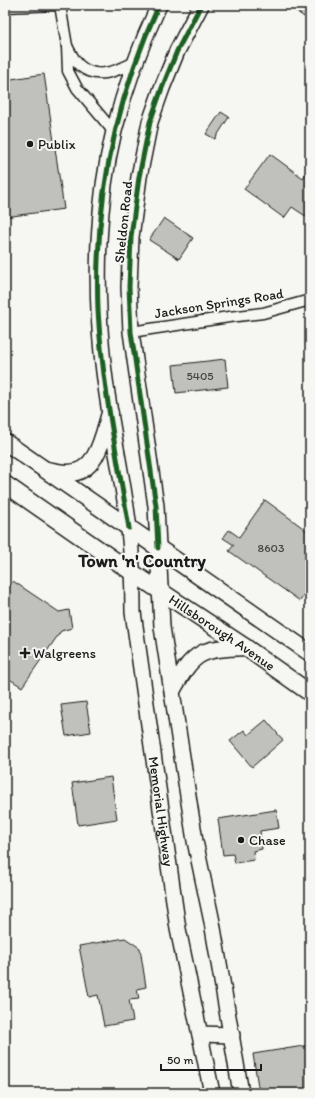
<svg xmlns="http://www.w3.org/2000/svg" width="315" height="1098" font-family="Itim,sans-serif">
<style>
.building{fill:#c0c0bd;stroke:#1c1c1c}
.lines{fill:none;stroke-linecap:round;stroke-linejoin:round}
.street-casing{stroke:#1c1c1c;stroke-width:13}
.secondary-casing{stroke:#1c1c1c;stroke-width:18}
.primary-casing{stroke:#1c1c1c;stroke-width:19}
.street{stroke:#f6f6f2;stroke-width:10}
.secondary{stroke:#f6f6f2;stroke-width:15}
.primary{stroke:#f6f6f2;stroke-width:16}
.cycleway-casing{stroke:#f6f6f2;stroke-width:8}
.cycleway{stroke:#1b5e20;stroke-width:5}
.poi-dot{fill:#1c1c1c;stroke:#f6f6f2;stroke-width:1.5}
.labels{text-anchor:middle;stroke-width:4;stroke-linejoin:round;paint-order:stroke}
.number-label{font-size:12px;fill:#454544}
.poi-label{font-size:14px;fill:#1c1c1c;stroke:#f6f6f2;text-anchor:start}
.street-label{font-size:14px;fill:#1c1c1c;stroke:#f6f6f2}
.district-label{font-size:18px;font-weight:bold;fill:#1c1c1c;stroke:#f6f6f2}
</style>
<rect width="100%" height="100%" fill="#f6f6f2"/>
<filter id="ink" filterUnits="userSpaceOnUse"><feTurbulence type="fractalNoise" baseFrequency=".025" numOctaves="2"/><feDisplacementMap in="SourceGraphic" scale="8" xChannelSelector="R" yChannelSelector="G"/><feConvolveMatrix kernelMatrix="1 2 1 2 8 2 1 2 1" color-interpolation-filters="sRGB"/></filter>
<g filter="url(#ink)">
<!-- building -->
<g class="building">
<polygon points="287,5 310,5 310,21"/>
<polygon points="44,74 64,209 5,217 5,80"/>
<polygon points="221,112 229,117 215,139 206,134"/>
<polygon points="270,154 303,178 310,167 310,219 292,207 284,218 244,189"/>
<polygon points="164,218 193,238 179,259 149,240"/>
<polygon points="225,359 228,387 176,393 173,365"/>
<polygon points="265,500 310,533 310,587 300,601 229,551 234,545 223,538 229,530 239,537"/>
<polygon points="13,581 59,612 69,610 72,628 61,631 22,687 5,676 5,593"/>
<polygon points="86,702 91,732 66,736 61,705"/>
<polygon points="266,720 283,740 252,767 230,741 244,730 248,735"/>
<polygon points="111,777 117,819 78,825 72,783"/>
<polygon points="276,810 279,828 260,831 262,849 253,851 254,860 235,863 233,854 223,855 218,819"/>
<polygon points="125,938 140,948 146,987 137,989 139,999 129,1000 133,1021 104,1026 98,995 89,997 79,946"/>
<polygon points="310,1045 310,1093 259,1093 253,1054"/>
</g>
<g class="lines">
<!-- street casing -->
<g class="street-casing">
<g id="street">
<polyline points="5,7 60,5 67,46 68,71 77,88 114,132"/>
<path d="M67,46C70,52 74,60 79,65C97,81 116,71 135,62"/>
<polyline points="131,332 229,317 263,313 310,300"/>
</g>
</g>
<!-- secondary casing -->
<g class="secondary-casing">
<g id="secondary">
<path id="s1" d="M159,5C140,46 125,88 114,131C97,201 95,282 102,353C107,412 122,470 129,529C132,557 133,584 133,612L178,929L212,1093"/>
<polyline points="201,5 177,51 162,88 150,122 139,177 131,237 129,287 131,332 156,506 162,627 195,841 212,922 241,1093"/>
<polyline points="200,1034 232,1035"/>
</g>
</g>
<!-- primary casing -->
<g class="primary-casing">
<g id="primary">
<polyline points="5,442 310,653"/>
<path d="M47,470C53,471 60,473 66,473C97,475 103,436 110,413"/>
<path id="s2" d="M5,484L133,573L245,647L310,693"/>
<path d="M173,689C180,677 188,661 201,654C213,647 231,648 245,647"/>
</g>
</g>
<!-- street -->
<use href="#street" class="street"/>
<!-- secondary -->
<use href="#secondary" class="secondary"/>
<!-- primary -->
<use href="#primary" class="primary"/>
<!-- cycleway casing -->
<g class="cycleway-casing">
<g id="cycleway">
<path d="M129,528C117,456 102,383 98,310C94,202 114,103 159,5"/>
<polyline points="158,548 156,506 131,332 129,287 131,237 139,177 150,122 162,88 177,51 201,5"/>
</g>
</g>
<!-- cycleway -->
<use href="#cycleway" class="cycleway"/>
</g>
</g>
<!-- markers -->
<g class="poi-dot">
<circle cx="30" cy="144" r="4"/>
<path d="M23 647h4v4h4v4h-4v4h-4v-4h-4v-4h4z"/>
<circle cx="241" cy="840" r="4"/>
</g>
<g class="labels">
<!-- number labels -->
<g class="number-label">
<text x="200" y="380">5405</text>
<text x="271" y="552">8603</text>
</g>
<!-- poi labels -->
<g class="poi-label">
<text x="38" y="149">Publix</text>
<text x="33" y="658">Walgreens</text>
<text x="249" y="845">Chase</text>
</g>
<!-- street labels -->
<g class="street-label">
<text transform="translate(123 222) rotate(-84)" y="5">Sheldon Road</text>
<text transform="translate(219 303) rotate(-9)" y="5">Jackson Springs Road</text>
<text dy="5" stroke="none"><textPath href="#s2" startOffset="263">Hillsborough Avenue</textPath></text>
<text dy="5" stroke="none"><textPath href="#s1" startOffset="820">Memorial Highway</textPath></text>
</g>
<!-- district labels -->
<g class="district-label">
<text x="142" y="567">Town 'n' Country</text>
</g>
</g>
<!-- margin -->
<rect width="315" height="1098" fill="none" stroke="#f6f6f2" stroke-width="20"/>
<rect x="10" y="10" width="295" height="1078" fill="none" stroke="#1c1c1c" stroke-width="1.5" filter="url(#ink)"/>
<!-- scale -->
<path d="M161 1064v6h100v-6" fill="none" stroke="#1c1c1c" stroke-width="2"/>
<text x="167" y="1064" font-size="12" fill="#1c1c1c" stroke="#f6f6f2" stroke-width="3" paint-order="stroke">50 m</text>
</svg>
